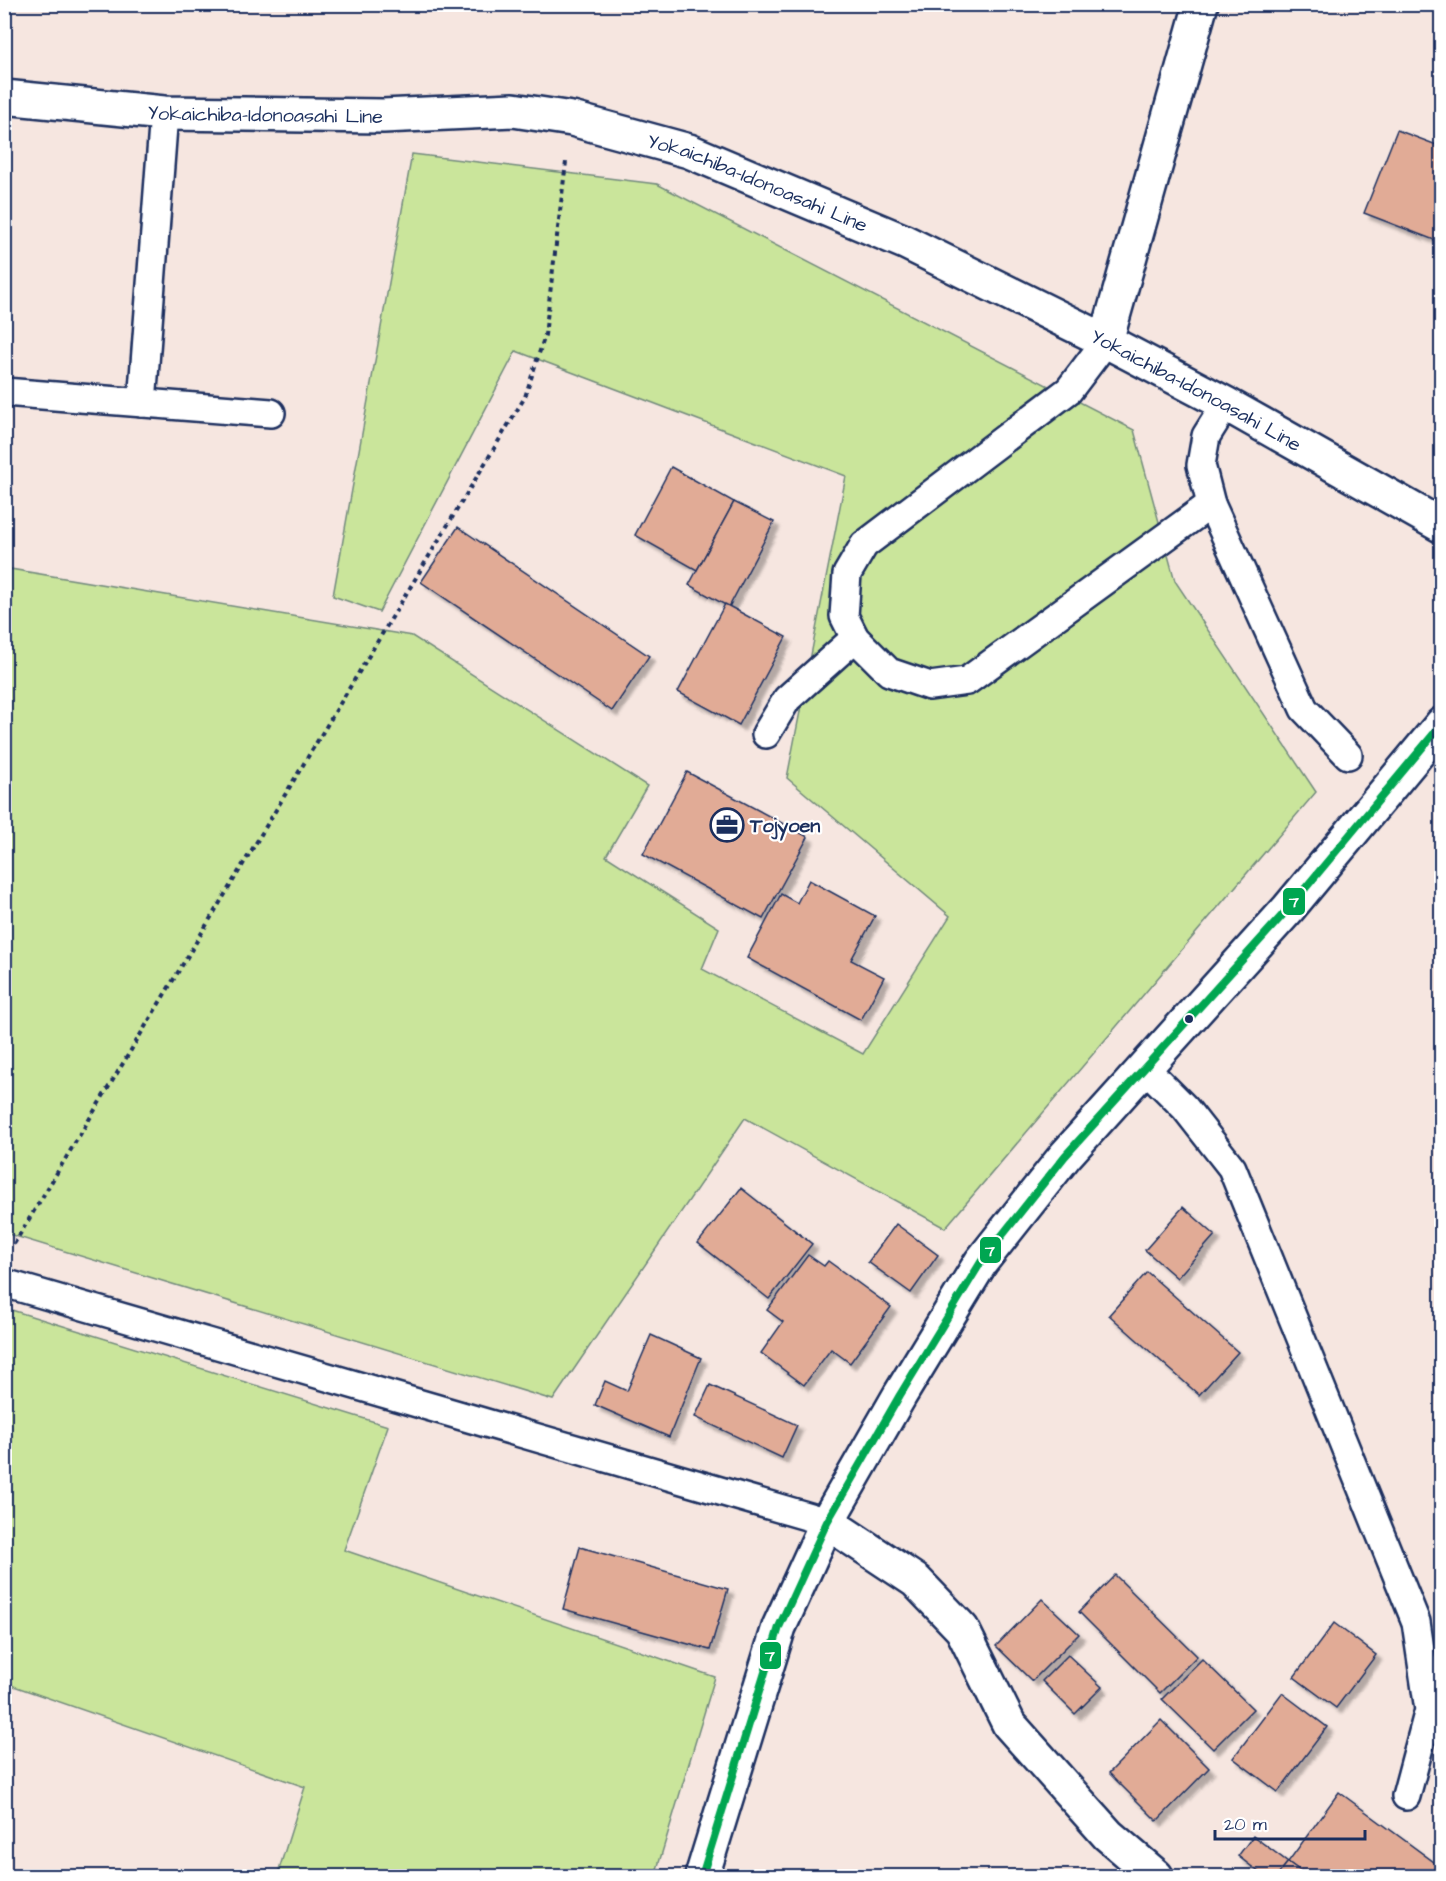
<svg xmlns="http://www.w3.org/2000/svg" width="1446" height="1881" font-family="'Architects Daughter',sans-serif">
<style>
.green{fill:#cae59b;stroke:#728a7c;stroke-width:1.5}
.building{fill:#e1ab96;stroke:#1b2f5e;stroke-width:1.5;filter:url(#shadow)}
.lines{fill:none;stroke-linecap:round;stroke-linejoin:round}
.lane-casing{stroke:#1b2f5e;stroke-width:32}
.street-casing{stroke:#1b2f5e;stroke-width:38}
.secondary-casing{stroke:#1b2f5e;stroke-width:38}
.path{stroke:#1b2f5e;stroke-width:4;stroke-dasharray:4.5 4.5;stroke-linecap:butt}
.lane{stroke:#fff;stroke-width:27}
.street{stroke:#fff;stroke-width:33}
.secondary{stroke:#fff;stroke-width:33}
.bus-1-casing{stroke:#fff;stroke-width:12}
.bus-1{stroke:#00a651;stroke-width:8}
.bus-dot{fill:#1b2f5e;stroke:#fff;stroke-width:2}
.labels{text-anchor:middle;stroke-width:4.5;stroke-linejoin:round;paint-order:stroke}
.street-label{font-size:20px;fill:#1b2f5e;stroke:#fff}
.poi-label{font-size:20px;font-weight:bold;fill:#1b2f5e;stroke:#fff;text-anchor:start}
.line-badge{stroke:#fff;stroke-width:2}
.badge-label{font-size:16px;text-anchor:middle;font-weight:bold;fill:#fff}
</style>
<defs>
<filter id="shadow"><feDropShadow dx="5.5" dy="5.5" stdDeviation="1.5" flood-color="#0004"/></filter>
</defs>
<rect width="100%" height="100%" fill="#f6e6e0"/>
<filter id="ink" filterUnits="userSpaceOnUse"><feTurbulence type="fractalNoise" baseFrequency=".0167" numOctaves="2"/><feDisplacementMap in="SourceGraphic" scale="12" xChannelSelector="R" yChannelSelector="G"/><feConvolveMatrix kernelMatrix="1 2 1 2 8 2 1 2 1" color-interpolation-filters="sRGB"/></filter>
<g filter="url(#ink)">
<!-- green -->
<g class="green">
<polygon points="412,154 657,184 1134,430 1175,581 1316,792 945,1228 745,1118 553,1400 5,1233 4,568 412,636 647,786 606,856 719,928 702,969 863,1054 950,916 787,778 846,476 516,351 379,612 333,596"/>
<polygon points="5,1308 388,1426 344,1550 715,1677 655,1876 277,1876 305,1787 5,1683"/>
</g>
<!-- building -->
<g class="building">
<polygon points="1397,130 1442,147 1442,243 1364,213"/>
<polygon points="671,467 734,502 697,570 635,535"/>
<polygon points="734,502 774,522 729,607 689,585"/>
<polygon points="458,527 649,656 612,711 421,582"/>
<polygon points="725,604 786,637 739,725 678,692"/>
<polygon points="687,772 808,837 763,919 643,854"/>
<polygon points="809,880 875,916 851,960 884,977 861,1020 747,958 781,894 797,903"/>
<polygon points="741,1188 812,1244 769,1299 698,1243"/>
<polygon points="1183,1207 1215,1235 1177,1278 1145,1250"/>
<polygon points="896,1224 938,1255 911,1293 868,1262"/>
<polygon points="808,1255 824,1266 828,1261 891,1307 850,1363 831,1349 804,1385 761,1353 783,1322 767,1310"/>
<polygon points="1147,1272 1238,1352 1199,1395 1109,1315"/>
<polygon points="651,1335 701,1358 669,1437 595,1405 605,1381 627,1391"/>
<polygon points="710,1385 797,1425 782,1458 695,1417"/>
<polygon points="580,1547 728,1589 710,1650 563,1609"/>
<polygon points="1115,1575 1197,1656 1160,1693 1079,1612"/>
<polygon points="1042,1599 1079,1634 1032,1681 996,1646"/>
<polygon points="1334,1623 1376,1655 1336,1708 1294,1677"/>
<polygon points="1068,1655 1102,1687 1075,1714 1042,1681"/>
<polygon points="1202,1659 1253,1709 1213,1749 1162,1699"/>
<polygon points="1282,1693 1327,1727 1278,1792 1233,1758"/>
<polygon points="1161,1720 1209,1768 1157,1821 1109,1773"/>
<polygon points="1339,1792 1442,1868 1442,1876 1307,1876 1288,1862"/>
<polygon points="1253,1836 1288,1862 1277,1876 1264,1876 1238,1856"/>
<polygon points="1288,1862 1307,1876 1277,1876"/>
</g>
<g class="lines">
<!-- lane casing -->
<g class="lane-casing">
<g id="lane">
<polyline points="1106,341 1069,390 864,545 847,574 844,616 855,638 889,672 930,686 967,681 1211,504"/>
<polyline points="4,392 271,413"/>
<polyline points="142,403 164,113"/>
<polyline points="1226,404 1206,436 1201,465 1211,504 1304,709 1348,755"/>
<polyline points="766,734 787,699 855,638"/>
<polyline points="1145,1068 1185,1108 1232,1168 1416,1622 1429,1710 1406,1796"/>
<polyline points="4,1283 827,1522"/>
</g>
</g>
<!-- street casing -->
<g class="street-casing">
<g id="street">
<polyline points="1106,341 1201,4"/>
<polyline points="827,1522 916,1581 962,1629 1009,1724 1108,1835 1156,1876"/>
</g>
</g>
<!-- secondary casing -->
<g class="secondary-casing">
<g id="secondary">
<path id="s1" d="M4,97L164,113L383,116L513,110L572,119L689,151L905,242L1106,341L1226,404L1442,526"/>
<polyline points="702,1876 779,1627 827,1522 900,1395 981,1262 1065,1156 1288,909 1442,724"/>
</g>
</g>
<!-- path -->
<polyline class="path" points="14,1244 525,397 545,335 566,162"/>
<!-- lane -->
<use href="#lane" class="lane"/>
<!-- street -->
<use href="#street" class="street"/>
<!-- secondary -->
<use href="#secondary" class="secondary"/>
<!-- bus-1 casing -->
<g class="bus-1-casing">
<polyline id="bus-1" points="702,1876 779,1627 827,1522 900,1395 981,1262 1065,1156 1288,909 1442,724"/>
</g>
<!-- bus-1 -->
<use href="#bus-1" class="bus-1"/>
</g>
</g>
<!-- icons -->
<defs>
<g id="office-ring" transform="scale(1.725)"><circle r="9.5" fill="#fff" stroke="#1b2f5e" stroke-width="1.5"/><path d="M-6-3h4V-5.5h4V-3h4V5H-6ZM-1-4.5V-3h2v-1.5ZM-6 0V1H6V0Z" fill="#1b2f5e"/></g>
</defs>
<g fill-rule="evenodd">
<use href="#office-ring" x="727" y="825"/>
</g>
<!-- markers -->
<circle class="bus-dot" cx="1189" cy="1019" r="5"/>
<g class="labels">
<!-- street labels -->
<g class="street-label">
<text dy="7" stroke="none"><textPath href="#s1" startOffset="262">Yokaichiba-Idonoasahi Line</textPath></text>
<text dy="7" stroke="none"><textPath href="#s1" startOffset="766">Yokaichiba-Idonoasahi Line</textPath></text>
<text dy="7" stroke="none"><textPath href="#s1" startOffset="1252">Yokaichiba-Idonoasahi Line</textPath></text>
</g>
<!-- poi labels -->
<g class="poi-label">
<text x="750" y="832">Tojyoen</text>
</g>
</g>
<g class="line-badge">
<rect x="1282" y="887" width="24" height="29" rx="6" fill="#00a651"/>
<rect x="979" y="1236" width="23" height="28" rx="6" fill="#00a651"/>
<rect x="759" y="1641" width="23" height="29" rx="6" fill="#00a651"/>
</g>
<g class="badge-label">
<text x="1294" y="907">7</text>
<text x="990" y="1256">7</text>
<text x="770" y="1661">7</text>
</g>
<!-- margin -->
<rect width="1446" height="1881" fill="none" stroke="#fff" stroke-width="24"/>
<rect x="12" y="12" width="1422" height="1857" fill="none" stroke="#1b2f5e" stroke-width="2" filter="url(#ink)"/>
<!-- scale -->
<path d="M1215 1830v9h150v-9" fill="none" stroke="#1b2f5e" stroke-width="3"/>
<text x="1224" y="1830" font-size="18" fill="#1b2f5e" stroke="#ffffff" stroke-width="4.5" paint-order="stroke">20 m</text>
</svg>
